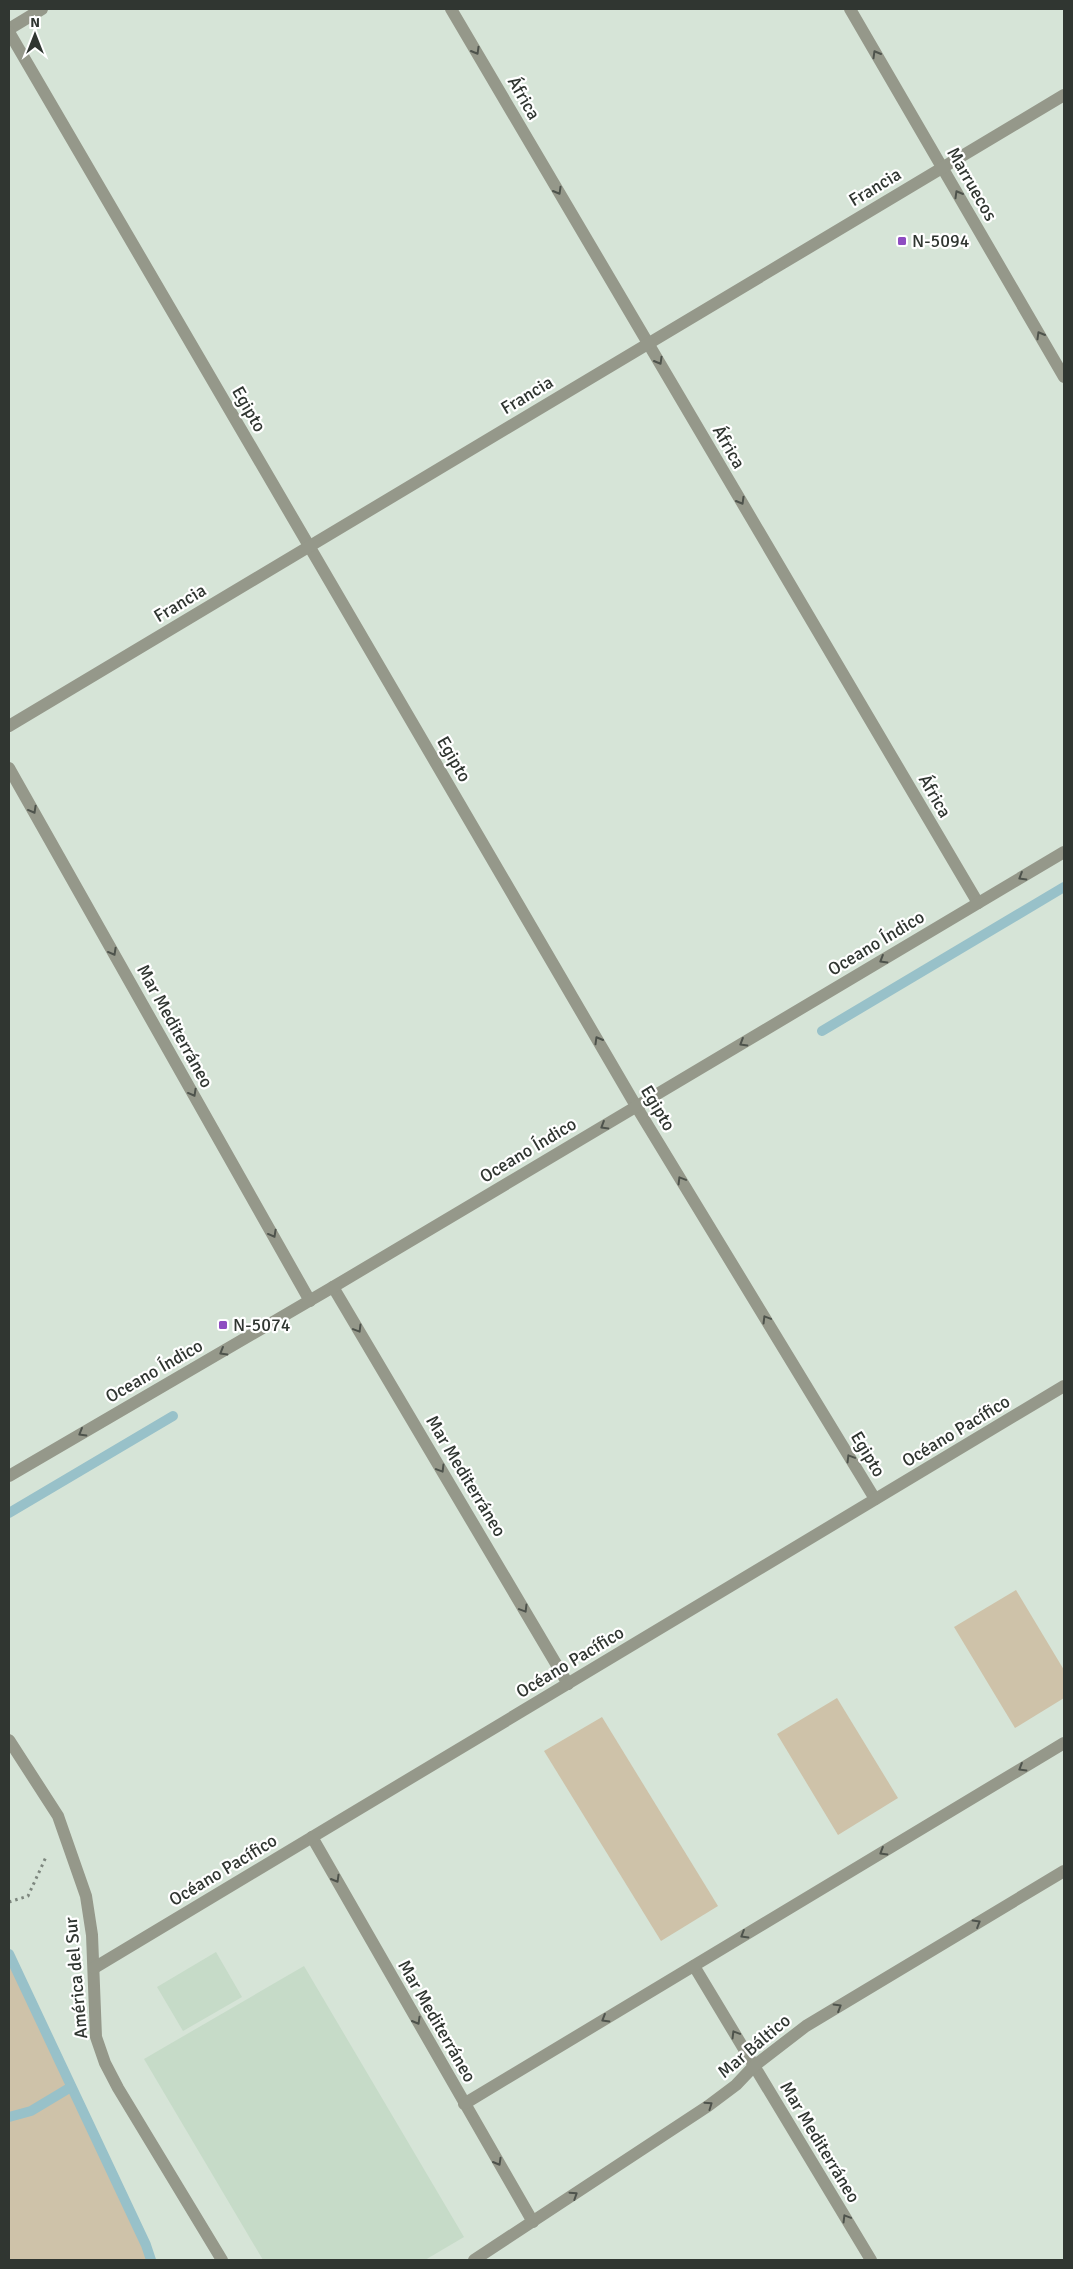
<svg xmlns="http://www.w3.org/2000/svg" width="1073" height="2269" font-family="Signika,sans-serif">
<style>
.built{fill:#c6dbc8}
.green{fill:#cec2a9}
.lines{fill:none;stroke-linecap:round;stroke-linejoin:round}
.stream{stroke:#98c1c9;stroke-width:10}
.path{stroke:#7d867e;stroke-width:3;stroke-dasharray:2.5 4;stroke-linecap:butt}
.minor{stroke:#95988a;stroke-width:12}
.oneway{stroke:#4e534c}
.poi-dot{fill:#8e4cc1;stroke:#fff;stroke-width:2}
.labels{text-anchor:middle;stroke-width:4.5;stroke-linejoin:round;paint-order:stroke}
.street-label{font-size:18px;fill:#303631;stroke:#fff}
.poi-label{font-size:18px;fill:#303631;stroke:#fff;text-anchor:start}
</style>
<rect width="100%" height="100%" fill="#d6e4d7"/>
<!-- built -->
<g class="built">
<polygon points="216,1952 242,1997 183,2031 157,1987"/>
<polygon points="304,1966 464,2237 425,2260 263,2260 144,2059"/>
</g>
<!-- green -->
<g class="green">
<polygon points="1016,1590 1064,1670 1064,1698 1015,1728 954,1627"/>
<polygon points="837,1698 898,1798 838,1835 777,1734"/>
<polygon points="602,1717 718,1906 661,1941 544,1751"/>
<polygon points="9,1954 146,2245 151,2260 9,2260"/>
</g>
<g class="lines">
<!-- stream -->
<g class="stream">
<polyline points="822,1031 1064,887"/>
<polyline points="9,1513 173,1416"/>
<polyline points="9,1954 146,2245 151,2260"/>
<polyline points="9,2117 31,2111 71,2087"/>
</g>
<!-- path -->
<polyline class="path" points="9,1902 28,1896 46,1857"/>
<!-- minor -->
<g class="minor">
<polyline points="451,9 978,903"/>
<polyline points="850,9 1064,377"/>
<polyline points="9,29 42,9"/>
<polyline points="9,32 636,1106 875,1499"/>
<polyline points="9,726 1064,95"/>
<polyline points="9,768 310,1301"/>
<polyline points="333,1287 568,1684"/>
<polyline points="9,1476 333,1287 1064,852"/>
<polyline points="9,1740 58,1816 86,1896 92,1935 96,2037 105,2063 118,2088 222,2260"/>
<polyline points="312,1837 533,2222"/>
<polyline points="694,1966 871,2260"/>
<polyline points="94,1968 1064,1386"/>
<polyline points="464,2104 1064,1743"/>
<polyline points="474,2260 708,2106 736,2085 754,2066 806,2026 1064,1871"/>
</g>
</g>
<!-- one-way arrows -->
<defs><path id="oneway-chevron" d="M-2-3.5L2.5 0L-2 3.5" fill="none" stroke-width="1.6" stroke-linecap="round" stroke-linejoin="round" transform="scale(1.25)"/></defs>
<g class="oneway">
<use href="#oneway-chevron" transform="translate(476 51) rotate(60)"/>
<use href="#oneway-chevron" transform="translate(876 54) rotate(-120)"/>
<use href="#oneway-chevron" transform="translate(558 191) rotate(60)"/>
<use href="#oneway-chevron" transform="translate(958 194) rotate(-120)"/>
<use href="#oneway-chevron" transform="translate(1040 335) rotate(-120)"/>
<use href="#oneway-chevron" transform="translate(659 361) rotate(60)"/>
<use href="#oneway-chevron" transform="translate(741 501) rotate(60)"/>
<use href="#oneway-chevron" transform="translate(33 810) rotate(61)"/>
<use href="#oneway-chevron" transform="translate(1022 877) rotate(149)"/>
<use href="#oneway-chevron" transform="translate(113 952) rotate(61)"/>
<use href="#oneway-chevron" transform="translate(883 960) rotate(149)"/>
<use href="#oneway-chevron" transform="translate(598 1040) rotate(-120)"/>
<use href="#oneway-chevron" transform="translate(743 1043) rotate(149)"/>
<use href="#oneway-chevron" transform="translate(193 1093) rotate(61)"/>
<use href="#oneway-chevron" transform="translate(604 1126) rotate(149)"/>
<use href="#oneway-chevron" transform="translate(681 1180) rotate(-121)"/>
<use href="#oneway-chevron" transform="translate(273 1234) rotate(61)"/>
<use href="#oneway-chevron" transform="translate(766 1319) rotate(-121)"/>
<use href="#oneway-chevron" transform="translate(358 1329) rotate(59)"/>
<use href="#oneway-chevron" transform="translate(223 1352) rotate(150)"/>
<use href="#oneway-chevron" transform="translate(82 1433) rotate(150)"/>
<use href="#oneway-chevron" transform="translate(850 1458) rotate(-121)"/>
<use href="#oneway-chevron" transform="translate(441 1469) rotate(59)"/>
<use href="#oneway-chevron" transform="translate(524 1609) rotate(59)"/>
<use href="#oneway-chevron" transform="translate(1022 1768) rotate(149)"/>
<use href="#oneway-chevron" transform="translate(883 1852) rotate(149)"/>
<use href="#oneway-chevron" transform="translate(336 1879) rotate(60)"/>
<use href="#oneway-chevron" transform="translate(977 1923) rotate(-31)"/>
<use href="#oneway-chevron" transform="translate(744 1935) rotate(149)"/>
<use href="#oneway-chevron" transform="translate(838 2007) rotate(-31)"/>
<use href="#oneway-chevron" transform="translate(605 2019) rotate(149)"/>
<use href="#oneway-chevron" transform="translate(417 2021) rotate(60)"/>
<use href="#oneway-chevron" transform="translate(735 2034) rotate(-121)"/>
<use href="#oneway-chevron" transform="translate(709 2105) rotate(-35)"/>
<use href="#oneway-chevron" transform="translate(498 2162) rotate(60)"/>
<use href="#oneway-chevron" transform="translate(574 2195) rotate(-33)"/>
<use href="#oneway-chevron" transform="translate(846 2218) rotate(-121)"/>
</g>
<!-- markers -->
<g class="poi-dot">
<rect x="897" y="236" width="10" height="10" rx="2.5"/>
<rect x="218" y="1320" width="10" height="10" rx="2.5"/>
</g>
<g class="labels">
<!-- street labels -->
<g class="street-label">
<text transform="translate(524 98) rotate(60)" y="6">África</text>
<text transform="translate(972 184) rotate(60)" y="6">Marruecos</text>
<text transform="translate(875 187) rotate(-31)" y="6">Francia</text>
<text transform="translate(527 395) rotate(-31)" y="6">Francia</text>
<text transform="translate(249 409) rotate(60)" y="6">Egipto</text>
<text transform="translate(729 447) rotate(60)" y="6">África</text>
<text transform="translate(180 603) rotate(-31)" y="6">Francia</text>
<text transform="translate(454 759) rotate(60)" y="6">Egipto</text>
<text transform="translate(935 796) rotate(60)" y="6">África</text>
<text transform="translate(876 943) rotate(-31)" y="6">Oceano Índico</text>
<text transform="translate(175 1026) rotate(61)" y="6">Mar Mediterráneo</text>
<text transform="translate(658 1108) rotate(59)" y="6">Egipto</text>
<text transform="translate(528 1150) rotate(-31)" y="6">Oceano Índico</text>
<text transform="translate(154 1371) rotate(-30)" y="6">Oceano Índico</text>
<text transform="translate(956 1431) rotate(-31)" y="6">Océano Pacífico</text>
<text transform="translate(868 1454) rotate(59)" y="6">Egipto</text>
<text transform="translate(466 1476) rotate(59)" y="6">Mar Mediterráneo</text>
<text transform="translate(570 1662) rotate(-31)" y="6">Océano Pacífico</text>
<text transform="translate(223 1870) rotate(-31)" y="6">Océano Pacífico</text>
<text transform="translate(76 1978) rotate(-95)" y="6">América del Sur</text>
<text transform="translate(437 2021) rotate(60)" y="6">Mar Mediterráneo</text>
<text transform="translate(754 2046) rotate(-40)" y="6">Mar Báltico</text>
<text transform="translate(820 2142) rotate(59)" y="6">Mar Mediterráneo</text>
</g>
<!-- poi labels -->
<g class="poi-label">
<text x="912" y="247">N-5094</text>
<text x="233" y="1331">N-5074</text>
</g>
</g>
<!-- border -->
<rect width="1073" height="2269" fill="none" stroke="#303631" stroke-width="20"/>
<!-- north arrow -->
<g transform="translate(35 35)" stroke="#ffffff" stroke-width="4" paint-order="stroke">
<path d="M0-4L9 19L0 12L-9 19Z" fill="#303631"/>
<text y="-8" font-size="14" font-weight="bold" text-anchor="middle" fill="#303631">N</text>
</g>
</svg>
